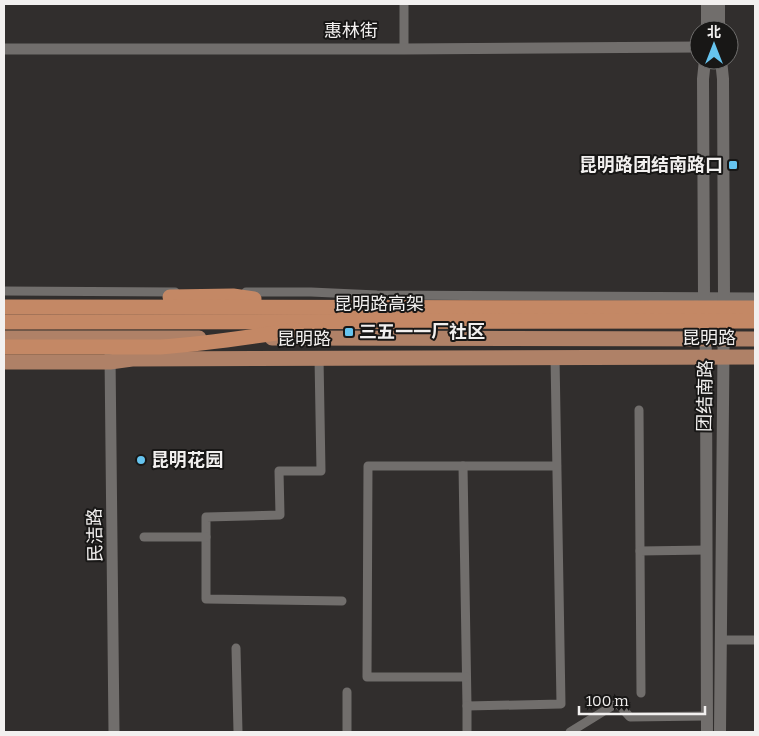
<svg xmlns="http://www.w3.org/2000/svg" width="759" height="736" font-family="Bitter,'Noto Sans SC',serif">
<style>
.lines{fill:none;stroke-linecap:round;stroke-linejoin:round}
.minor{stroke:#716e6c;stroke-width:9}
.tertiary{stroke:#716e6c;stroke-width:11}
.secondary{stroke:#716e6c;stroke-width:12}
.primary{stroke:#af8167;stroke-width:15}
.trunk{stroke:#c48865;stroke-width:15}
.poi-dot{fill:#66c4ef;stroke:#181716;stroke-width:2}
.labels{text-anchor:middle;stroke-width:4;stroke-linejoin:round;paint-order:stroke}
.street-label{font-size:18px;fill:#f2f0ef;stroke:#181716}
.poi-label{font-size:18px;font-weight:bold;fill:#f2f0ef;stroke:#181716;text-anchor:start}
</style>
<rect width="100%" height="100%" fill="#312e2d"/>
<g class="lines">
<!-- minor -->
<g class="minor">
<polyline points="404,4 404,49"/>
<polyline points="4,291 175,292"/>
<polyline points="246,292 311,292 377,295 755,297"/>
<polyline points="555,357 561,704 467,706 463,466 557,466"/>
<polyline points="319,358 321,471 279,471 280,515 206,517 206,599 342,601"/>
<polyline points="639,410 640,551"/>
<polyline points="463,466 368,466 367,677 466,677"/>
<polyline points="144,537 206,537"/>
<polyline points="720,640 755,640"/>
<polyline points="236,648 238,732"/>
<polyline points="347,692 347,732"/>
<polyline points="641,693 640,551 707,550"/>
<polyline points="467,706 467,732"/>
<polyline points="570,732 617,703 630,717 707,716"/>
</g>
<!-- tertiary -->
<g class="tertiary">
<polyline points="4,49 404,49 699,47"/>
<polyline points="110,355 114,732"/>
</g>
<!-- secondary -->
<g class="secondary">
<polyline points="707,4 707,30"/>
<polyline points="719,30 719,4"/>
<polyline points="705,60 703,79 704,296 706,357 707,732"/>
<polyline points="720,732 724,296 723,79 721,60"/>
</g>
<!-- primary -->
<g class="primary">
<polyline points="4,338 199,338"/>
<polyline points="272,338 755,339"/>
<polyline points="4,362 110,362 132,359 755,357"/>
</g>
<!-- trunk -->
<g class="trunk">
<polyline points="170,297 233,296 254,299"/>
<polyline points="4,307 755,308"/>
<polyline points="4,322 755,321"/>
<path d="M4,347H160C206,344 251,337 296,330"/>
</g>
</g>
<!-- markers -->
<g class="poi-dot">
<rect x="728" y="160" width="10" height="10" rx="2.5"/>
<rect x="344" y="327" width="10" height="10" rx="2.5"/>
<circle cx="141" cy="460" r="5"/>
</g>
<g class="labels">
<!-- street labels -->
<g class="street-label">
<text x="351" y="37">惠林街</text>
<text x="379" y="310">昆明路高架</text>
<text x="709" y="344">昆明路</text>
<text x="304" y="345">昆明路</text>
<text transform="translate(705 396) rotate(-89)" y="6">团结南路</text>
<text transform="translate(95 535) rotate(-91)" y="6">民洁路</text>
</g>
<!-- poi labels -->
<g class="poi-label">
<text x="723" y="171" text-anchor="end">昆明路团结南路口</text>
<text x="359" y="338">三五一一厂社区</text>
<text x="151" y="466">昆明花园</text>
</g>
</g>
<!-- border -->
<rect width="759" height="736" fill="none" stroke="#f2f0ef" stroke-width="10"/>
<!-- north arrow -->
<g transform="translate(714 45)"><circle r="24" fill="#181716" stroke="#6f6e6d"/>
<path d="M0-4L9 19L0 12L-9 19Z" fill="#66c4ef"/>
<text y="-8" font-size="14" font-weight="bold" text-anchor="middle" fill="#f2f0ef">北</text>
</g>
<!-- scale -->
<path d="M579 706v8h126v-8" fill="none" stroke="#f2f0ef" stroke-width="2.5"/>
<text x="586" y="706" font-size="15" fill="#f2f0ef" stroke="#181716" stroke-width="4" paint-order="stroke">100 m</text>
</svg>
